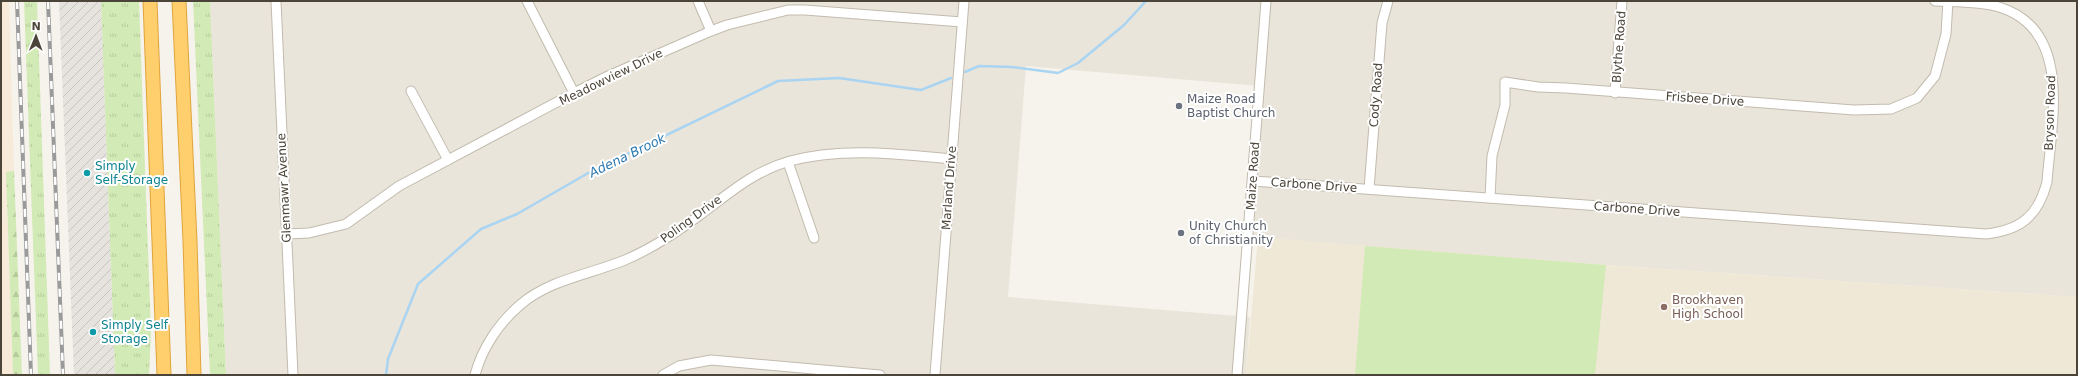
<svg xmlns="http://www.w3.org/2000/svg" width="2078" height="376" font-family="'DejaVu Sans',sans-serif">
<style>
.residential{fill:#eae5da}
.commercial{fill:#f7ead8}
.industrial{fill:url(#industrial-furrows)}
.education{fill:#efe8d6}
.grass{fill:url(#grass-tufts)}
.forest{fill:url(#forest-firs)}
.garden{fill:#d2eab5}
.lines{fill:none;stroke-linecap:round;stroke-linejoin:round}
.stream{stroke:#a9d4f2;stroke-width:2.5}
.minor-casing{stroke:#c2bbae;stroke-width:11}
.highway-casing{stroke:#e0a43c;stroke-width:15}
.minor{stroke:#fff;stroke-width:9}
.highway{stroke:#ffcf6e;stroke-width:13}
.rail-casing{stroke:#9a9a9a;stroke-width:4}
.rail{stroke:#fff;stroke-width:2.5;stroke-dasharray:8;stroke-linecap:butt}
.worship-dot{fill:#6b7280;stroke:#fff;stroke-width:1.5}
.culture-dot{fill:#0f9aa8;stroke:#fff;stroke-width:1.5}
.education-dot{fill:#8d6e63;stroke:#fff;stroke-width:1.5}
.labels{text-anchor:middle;stroke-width:4;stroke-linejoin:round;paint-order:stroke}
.street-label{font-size:12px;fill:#4b4439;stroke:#fff}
.worship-label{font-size:12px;fill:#5b616d;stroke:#fff;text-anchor:start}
.culture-label{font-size:12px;fill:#0d838f;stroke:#fff;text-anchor:start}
.education-label{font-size:12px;fill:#785e54;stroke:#fff;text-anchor:start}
.water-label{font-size:13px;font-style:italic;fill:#2e7ab2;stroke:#fff}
</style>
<defs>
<pattern id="industrial-furrows" width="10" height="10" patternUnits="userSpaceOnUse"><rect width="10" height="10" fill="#e6e2dd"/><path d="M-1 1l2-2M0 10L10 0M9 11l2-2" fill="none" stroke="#c7c3be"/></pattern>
<pattern id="grass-tufts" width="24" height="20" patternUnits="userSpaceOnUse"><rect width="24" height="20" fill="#d2eab5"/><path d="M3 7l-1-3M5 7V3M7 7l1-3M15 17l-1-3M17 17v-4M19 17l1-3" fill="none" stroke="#b6ca9c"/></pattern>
<pattern id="forest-firs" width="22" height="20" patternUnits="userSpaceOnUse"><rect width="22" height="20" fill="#d2eab5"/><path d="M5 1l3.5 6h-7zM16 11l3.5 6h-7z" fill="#b6ca9c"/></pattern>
</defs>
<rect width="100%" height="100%" fill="#f6f3ec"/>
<!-- residential -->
<polygon class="residential" points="210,1 2077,1 2077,297 1606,265 1248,237 1259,86 1026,66 1008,297 1250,317 1246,375 226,375"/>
<!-- commercial -->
<polygon class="commercial" points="1,1 9,1 14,171 6,172 13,375 1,375"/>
<!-- industrial -->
<polygon class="industrial" points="59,1 101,1 115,375 74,375"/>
<!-- education -->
<polygon class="education" points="1258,237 1606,265 2077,297 2077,375 1246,375"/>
<!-- grass -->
<g class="grass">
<polygon points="24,1 37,1 50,375 38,375"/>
<polygon points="101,1 139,1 151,333 149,375 115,375"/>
<polygon points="193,1 210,1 226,375 210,375"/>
</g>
<!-- forest -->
<polygon class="forest" points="14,171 22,375 13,375 6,172"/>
<!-- garden -->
<polygon class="garden" points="1365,246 1606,265 1595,375 1355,375"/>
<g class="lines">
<!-- stream -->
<g class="stream">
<polyline points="965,72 979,66 1012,67 1058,73 1078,63 1124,25 1146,1"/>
<polyline points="386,375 388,359 418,284 481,229 517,214 590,172 778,81 839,78 921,90 951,78"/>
</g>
<!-- minor casing -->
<g class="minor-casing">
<g id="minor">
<polyline points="276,1 293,375"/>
<polyline points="527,1 574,93"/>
<polyline points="698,1 711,31"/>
<polyline points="411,91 448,160"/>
<polyline points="1615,93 1622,1"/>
<polyline points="788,162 814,238"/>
<path d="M1253,181L1986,234C2021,230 2038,216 2047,182C2051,124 2074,30 1999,7C1979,1 1956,2 1935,1"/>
<polyline points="1369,189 1382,23 1388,1"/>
<polyline points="1490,198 1492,156 1505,105 1505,82 1538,87 1566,88 1854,110 1891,109 1917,98 1935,76 1946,34 1948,1"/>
<polyline points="286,234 309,233 346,224 399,186 574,93 608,76 711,31 727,25 788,10 805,10 962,22"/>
<path d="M475,375C482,348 499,323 520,305C548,280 591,274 625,260C651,249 677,232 700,215C728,194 754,171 790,161C844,147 897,154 952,159"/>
<polyline points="663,375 679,366 711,360 880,375"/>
<polyline points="935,375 964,1"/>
<polyline points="1237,375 1266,1"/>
</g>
</g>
<!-- highway casing -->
<g class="highway-casing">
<g id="highway">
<polyline points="150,1 164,375"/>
<polyline points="179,1 190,241 194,375"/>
</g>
</g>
<!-- minor -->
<use href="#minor" class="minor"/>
<!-- highway -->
<use href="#highway" class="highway"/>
<!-- rail casing -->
<g class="rail-casing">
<g id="rail">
<polyline points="17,1 31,375"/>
<polyline points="48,1 63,375"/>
</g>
</g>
<!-- rail -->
<use href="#rail" class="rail"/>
</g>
<!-- markers -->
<g class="worship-dot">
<circle cx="1179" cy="106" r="4"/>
<circle cx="1181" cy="233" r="4"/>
</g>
<g class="culture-dot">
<circle cx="87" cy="173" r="4"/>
<circle cx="93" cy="332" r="4"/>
</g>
<circle class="education-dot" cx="1664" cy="307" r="4"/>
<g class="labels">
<!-- street labels -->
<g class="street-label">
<text transform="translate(1619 47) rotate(-86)" y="4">Blythe Road</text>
<text transform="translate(611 77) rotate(-26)" y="4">Meadowview Drive</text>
<text transform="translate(1376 95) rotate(-86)" y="4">Cody Road</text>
<text transform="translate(1705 99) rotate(4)" y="4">Frisbee Drive</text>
<text transform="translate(2050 113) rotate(-88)" y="4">Bryson Road</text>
<text transform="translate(1253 176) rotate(-86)" y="4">Maize Road</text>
<text transform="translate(1314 185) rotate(4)" y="4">Carbone Drive</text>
<text transform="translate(284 188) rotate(-93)" y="4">Glenmawr Avenue</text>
<text transform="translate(949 188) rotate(-86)" y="4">Marland Drive</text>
<text transform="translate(1637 209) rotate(4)" y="4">Carbone Drive</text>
<text transform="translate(691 219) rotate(-36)" y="4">Poling Drive</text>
</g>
<!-- worship labels -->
<g class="worship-label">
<text x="1187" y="103">Maize Road<tspan x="1187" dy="14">Baptist Church</tspan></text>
<text x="1189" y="230">Unity Church<tspan x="1189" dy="14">of Christianity</tspan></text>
</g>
<!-- culture labels -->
<g class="culture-label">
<text x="95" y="170">Simply<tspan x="95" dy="14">Self-Storage</tspan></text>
<text x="101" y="329">Simply Self<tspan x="101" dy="14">Storage</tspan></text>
</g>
<!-- education labels -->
<g class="education-label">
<text x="1672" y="304">Brookhaven<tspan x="1672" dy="14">High School</tspan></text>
</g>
<!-- water labels -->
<g class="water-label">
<text transform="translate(627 155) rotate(-26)" y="5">Adena Brook</text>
</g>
</g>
<!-- border -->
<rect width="2078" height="376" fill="none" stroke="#4b4439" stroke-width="4"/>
<!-- north arrow -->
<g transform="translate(36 36) rotate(1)" stroke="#ffffff" stroke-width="3" paint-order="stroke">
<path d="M0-3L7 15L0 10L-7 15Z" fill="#4b4439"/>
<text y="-6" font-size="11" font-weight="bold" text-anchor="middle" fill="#4b4439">N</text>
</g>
</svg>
